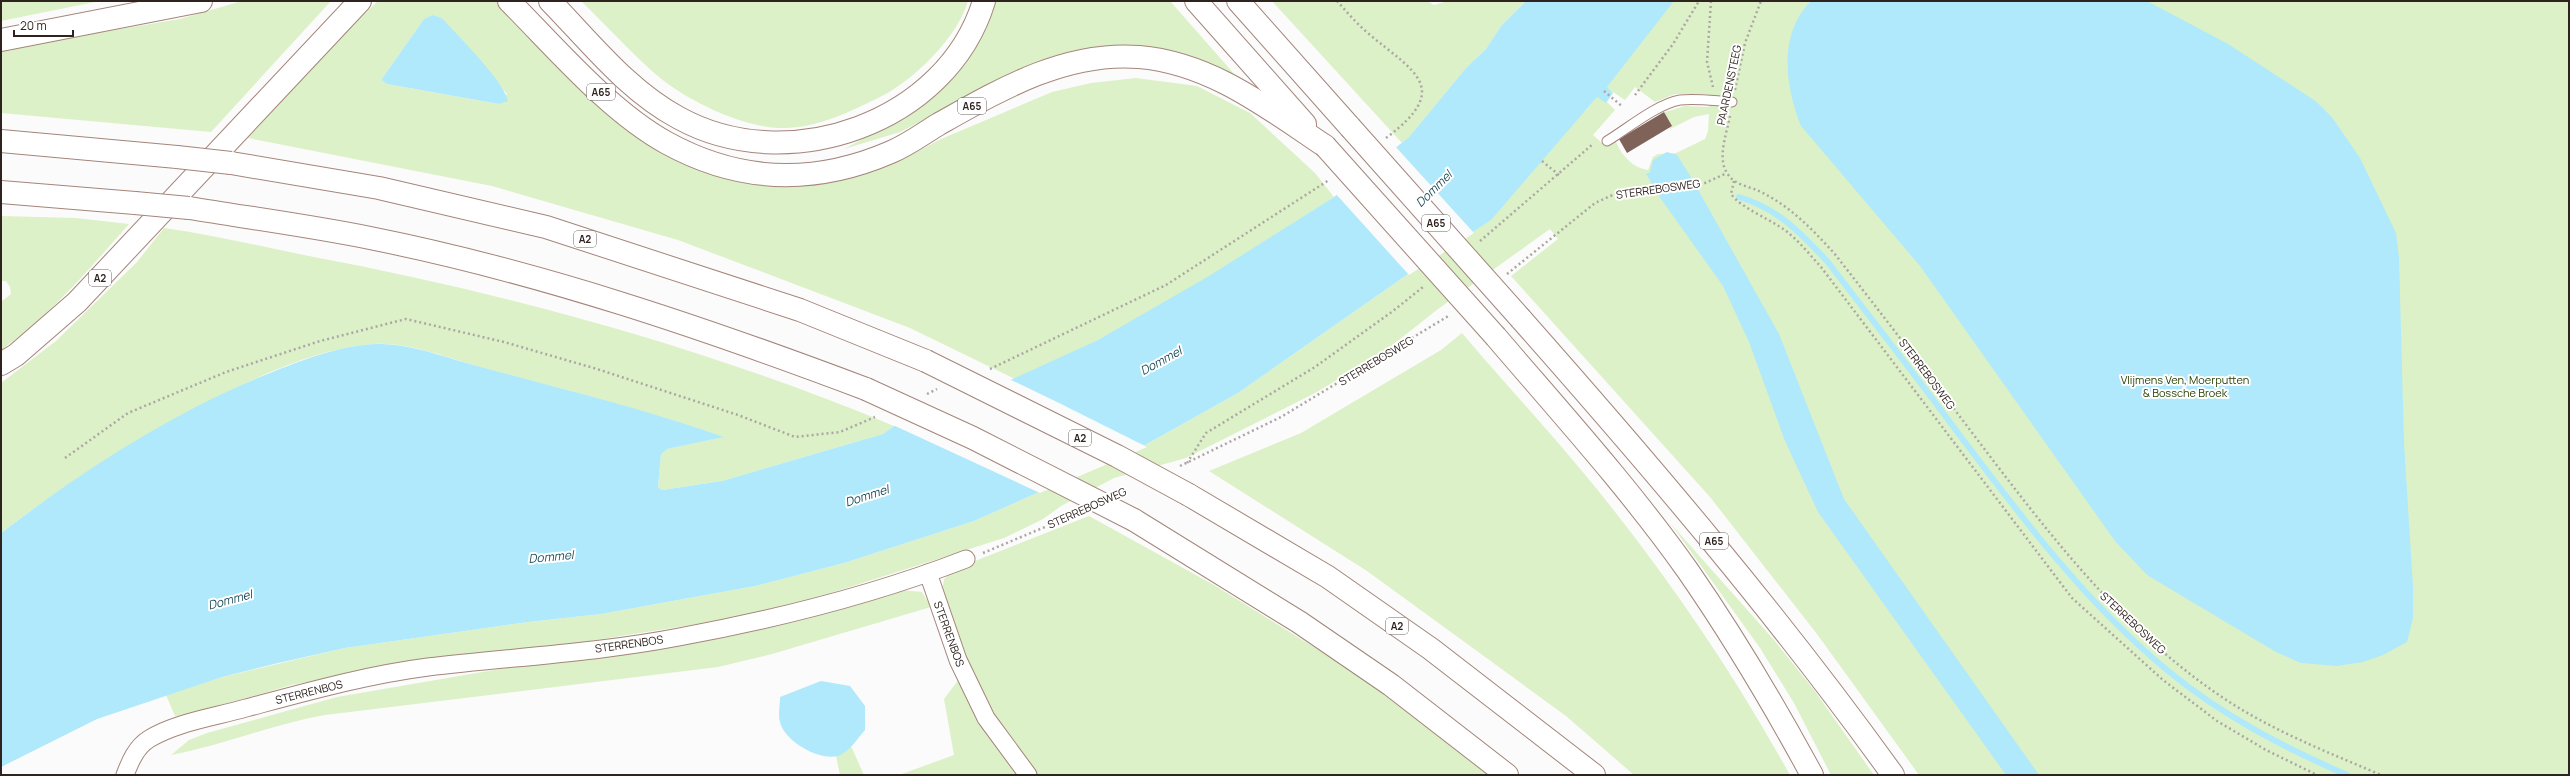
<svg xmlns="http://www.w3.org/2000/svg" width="2570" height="776" font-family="Manrope,sans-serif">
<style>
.green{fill:#dcf1c7;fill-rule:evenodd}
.water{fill:#afe9fb}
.pier{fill:#fbfbfb}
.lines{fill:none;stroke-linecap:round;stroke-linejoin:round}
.stream{stroke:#afe9fb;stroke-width:6}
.building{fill:#7f6258}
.service-casing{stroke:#a4857b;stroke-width:11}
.minor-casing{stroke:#a4857b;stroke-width:19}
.motorway-casing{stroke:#a4857b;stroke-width:24}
.path{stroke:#aca7a5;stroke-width:2.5;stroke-dasharray:2 3;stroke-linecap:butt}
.service{stroke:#fff;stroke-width:9}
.minor{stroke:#fff;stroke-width:17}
.motorway{stroke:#fff;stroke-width:22}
.motorway-bridge-casing{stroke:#a4857b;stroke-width:24;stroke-linecap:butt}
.motorway-bridge{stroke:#fff;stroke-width:22}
.labels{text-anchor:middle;stroke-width:4;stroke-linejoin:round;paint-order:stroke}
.shield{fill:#fff;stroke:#6d6562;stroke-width:1}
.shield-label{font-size:10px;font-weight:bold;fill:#2f231f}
.street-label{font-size:11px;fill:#2f231f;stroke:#fff}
.park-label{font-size:11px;fill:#274000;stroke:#fff}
.water-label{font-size:12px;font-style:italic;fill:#20515e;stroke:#fff}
</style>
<rect width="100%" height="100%" fill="#fbfbfb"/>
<!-- green -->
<g class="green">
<polygon points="1,1 100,1 1,21"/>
<polygon points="242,1 331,1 211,132 1,113 1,49 180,19"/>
<path d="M378,1H498L633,134L664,153L704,171L868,170L907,157L941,139L1052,92L1091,83L1136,78L1197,86L1250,113L1315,173L1334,197C1257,246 1180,299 1098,340C1070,354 1042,366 1015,379L910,328L678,240L492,186L248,138L329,48ZM433,15L442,18L507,94L499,104L387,84L381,80L424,19Z"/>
<path d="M581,1H968C958,37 913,81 880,97C849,112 816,129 780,128C742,127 688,101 659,77C632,54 607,26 581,1Z"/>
<polygon points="992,1 1170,1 1236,76 1235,78 1143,49 975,94 900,132 844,149 907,115"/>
<polygon points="1272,1 1427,1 1434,5 1448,1 1526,1 1501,26 1486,49 1466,68 1409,137 1402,143"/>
<path d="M1671,1H2569V775H1919L1817,634L1710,497L1511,276L1558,239L1550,229L1438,309L1381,354L1315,393L1186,458L1114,478L1061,506L1043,519L1004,538L812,599L735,618L539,649L362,672L291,685L193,714L175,716L166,695L222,677L345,648L528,622L601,614L755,586L844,563L974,521L1145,445L1238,393L1408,274L1587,109ZM1635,87L1655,102L1675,94H1708L1709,107L1685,106L1665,112L1664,117L1670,129L1694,117L1709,114L1708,131L1705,139L1676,153L1658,154L1653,157L1648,170C1633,168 1622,156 1616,142L1603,144L1593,135L1615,110L1605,100L1613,92L1625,100Z"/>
<path d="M1,216L76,218L129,224C89,269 51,315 1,350V302L11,294L10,287L6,281H1Z"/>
<path d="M164,228C214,235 263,247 314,257C510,294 710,349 894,426L883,434L722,481L662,490L658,487L661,453L667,449L723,437C644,409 561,389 480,367C452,359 406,342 377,344C321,347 266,373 217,397C140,436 69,481 1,533V383L56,341L137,262Z"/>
<path d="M1462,333C1506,385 1553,435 1596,488C1669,578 1734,674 1790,775H1634L1566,716L1367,571L1209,471L1301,433L1441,350Z"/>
<polygon points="1089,516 1214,585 1391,695 1491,775 1036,775 1003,731 981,694 941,598 944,579 955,569"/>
<polygon points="1671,524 1774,640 1814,690 1874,775 1831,775 1794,703 1760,648"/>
<path d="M901,590L922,592L931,607L772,654L718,667L325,715C273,724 224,745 171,755L189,740L207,733L337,697L523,665L680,645L732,636L800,619Z"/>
<polygon points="960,678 993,741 1017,775 899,775 954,755 944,699"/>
<polygon points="851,746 864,775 840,775 836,756"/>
</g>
<!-- water -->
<g class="water">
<path d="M1526,1H1674L1607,87L1613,93L1606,103L1597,97L1491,220L1408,274L1238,393L1145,445L974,521L844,563L755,586L601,614L528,622L345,648L274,664L222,677L97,719L1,767V533C85,469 176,410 275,371C307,358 343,345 378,344C409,343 450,359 481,367C562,389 645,409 724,437L667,449L661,454L658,487L662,490L722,481L883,434L894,426L960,403L1098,340L1209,276L1334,197L1409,137L1466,68L1486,49L1501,26Z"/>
<path d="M1811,1H2147L2228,44L2314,100L2323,108L2334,120L2360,158L2396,233L2399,257L2404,443L2413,586V618L2407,642L2383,655L2363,662L2337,666L2301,663L2276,652L2147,575L2115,541L1920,266L1801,126C1785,86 1778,34 1811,1Z"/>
<path d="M433,15L442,18C456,34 505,82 508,101L499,104L387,84L381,80L424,19Z"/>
<polygon points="1667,152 1677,155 1691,177 1779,334 1844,499 2039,775 2006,775 1818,512 1785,441 1749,342 1723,286 1661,199 1646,174 1650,172 1653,160"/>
<path d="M821,681L850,686L865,706V730C857,739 849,752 838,756C819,761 784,741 780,722C778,715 780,705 780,697Z"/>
</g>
<!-- pier -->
<g class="pier">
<polygon points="1395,146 1474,233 1409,275 1335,193"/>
<polygon points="1009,379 1055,401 1147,447 1040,493 893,425 960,401"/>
</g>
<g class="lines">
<!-- stream -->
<path class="stream" d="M1739,197C1779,209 1799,232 1827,261C1871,318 1915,375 1958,433C2022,518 2085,602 2167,670C2221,715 2283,747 2347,775"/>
</g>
<!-- building -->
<polygon class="building" points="1664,112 1672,126 1627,153 1619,139"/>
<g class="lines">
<!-- service casing -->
<g class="service-casing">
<path id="service" d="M1607,141C1627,129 1657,104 1680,100C1697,98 1715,101 1732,102"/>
</g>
<!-- minor casing -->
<g class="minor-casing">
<g id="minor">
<polyline points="928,573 958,660 986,718 1028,775"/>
<path d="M125,775C130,762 136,747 149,739C177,722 215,717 246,708C306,692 366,675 428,667C512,657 596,653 679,637C777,619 873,595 966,559"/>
</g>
</g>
<!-- motorway casing -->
<g class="motorway-casing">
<g id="motorway">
<path d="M509,1C556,48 609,111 667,143C740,183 815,185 891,152C908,145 924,133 939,124C1001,89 1066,51 1139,57C1211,63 1268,108 1325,146"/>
<path d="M550,1C590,42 628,91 679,118C788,178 947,123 984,1"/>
<polyline points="1196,1 1305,124"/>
<polyline points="1238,1 1350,127"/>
<polyline points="1,40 201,1"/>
<polyline points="1,141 177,157"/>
<polyline points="231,163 379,188 546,227 800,310 926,361"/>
<polyline points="1,192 135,203"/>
<path d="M189,208C250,218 311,226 370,238C540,272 704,328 866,389"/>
<path d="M1521,319C1651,466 1778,615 1893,775"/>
<path d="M1496,337C1561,413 1630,489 1688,571C1733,636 1774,705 1812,775"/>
<polyline points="1,364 16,355 77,302 360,1"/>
<polyline points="1189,495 1328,577 1431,649 1594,775"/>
<polyline points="1134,520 1299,622 1391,685 1507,775"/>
</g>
</g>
<!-- path -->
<g class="path">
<path d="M1337,1C1347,12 1357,24 1369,34C1414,72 1453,88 1386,138"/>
<polyline points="1711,1 1707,62 1713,87"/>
<polyline points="1735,90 1745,43 1761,1"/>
<polyline points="1604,91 1623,107"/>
<polyline points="1635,95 1673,44 1699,1"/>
<path d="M1730,116C1727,132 1717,158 1727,173C1734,185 1748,186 1759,191C1790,206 1811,228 1834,253C1881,313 1927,373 1973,434C2049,534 2124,634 2231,703C2278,733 2330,753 2381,775"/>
<polyline points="1542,161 1559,175"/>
<path d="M1734,181L1731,194C1741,208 1770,219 1786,231C1799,241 1810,255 1821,267L2072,598L2163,680L2217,721L2266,750L2317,775"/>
<polyline points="1480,241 1593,144"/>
<polyline points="1507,274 1595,203 1617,193 1705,183 1727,173"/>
<polyline points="990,369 1166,285 1329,180"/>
<polyline points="927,394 937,389"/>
<polyline points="65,458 128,413 226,372 320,341 406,319 504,342 597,369 738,415 795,437 840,432 875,417"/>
<polyline points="1187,463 1206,433 1315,367 1393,311 1423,287"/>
<polyline points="1180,466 1281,417 1450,315"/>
<polyline points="983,553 1076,514"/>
</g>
<!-- service -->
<use href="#service" class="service"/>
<!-- minor -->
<use href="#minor" class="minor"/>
<!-- motorway -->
<use href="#motorway" class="motorway"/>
<!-- motorway-bridge casing -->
<g class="motorway-bridge-casing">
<g id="motorway-bridge">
<polyline points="1350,127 1521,319"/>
<polyline points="1325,146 1496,337"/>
<polyline points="177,157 231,163"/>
<polyline points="135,203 189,208"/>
<polyline points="926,361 1117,456 1189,495"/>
<polyline points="866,389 973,438 1134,520"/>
</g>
</g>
<!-- motorway-bridge -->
<use href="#motorway-bridge" class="motorway-bridge"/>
</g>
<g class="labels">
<!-- shield labels -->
<g class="shield">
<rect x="587" y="84" width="28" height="16" rx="3"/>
<rect x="958" y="98" width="28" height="16" rx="3"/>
<rect x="1422" y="215" width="28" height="16" rx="3"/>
<rect x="574" y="231" width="22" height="16" rx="3"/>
<rect x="89" y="270" width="22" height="16" rx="3"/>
<rect x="1069" y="430" width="22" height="16" rx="3"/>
<rect x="1700" y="533" width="28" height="16" rx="3"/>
<rect x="1386" y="618" width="22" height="16" rx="3"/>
</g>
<g class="shield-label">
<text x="601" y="96">A65</text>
<text x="972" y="110">A65</text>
<text x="1436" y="227">A65</text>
<text x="585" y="243">A2</text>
<text x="100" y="282">A2</text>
<text x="1080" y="442">A2</text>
<text x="1714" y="545">A65</text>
<text x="1397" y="630">A2</text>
</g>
<!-- street labels -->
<g class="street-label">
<text transform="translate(1729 85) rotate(-78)" y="4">PAARDENSTEEG</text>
<text transform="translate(1658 189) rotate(-8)" y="4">STERREBOSWEG</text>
<text transform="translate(1376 361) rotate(-31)" y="4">STERREBOSWEG</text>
<text transform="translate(1927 374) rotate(53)" y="4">STERREBOSWEG</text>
<text transform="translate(1087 508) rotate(-24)" y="4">STERREBOSWEG</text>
<text transform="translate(2133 623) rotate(43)" y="4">STERREBOSWEG</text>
<text transform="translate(949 634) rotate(70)" y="4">STERRENBOS</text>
<text transform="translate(629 644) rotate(-8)" y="4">STERRENBOS</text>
<text transform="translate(309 692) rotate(-14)" y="4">STERRENBOS</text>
</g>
<!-- park labels -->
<g class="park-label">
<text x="2185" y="384">Vlijmens Ven, Moerputten<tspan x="2185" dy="13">&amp; Bossche Broek</tspan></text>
</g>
<!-- water labels -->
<g class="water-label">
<text transform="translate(1434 189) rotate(-45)" y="4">Dommel</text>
<text transform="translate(1161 361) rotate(-29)" y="4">Dommel</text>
<text transform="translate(867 496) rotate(-18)" y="4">Dommel</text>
<text transform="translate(551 557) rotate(-5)" y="4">Dommel</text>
<text transform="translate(230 600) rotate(-15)" y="4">Dommel</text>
</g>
</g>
<!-- border -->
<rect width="2570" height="776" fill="none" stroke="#2f231f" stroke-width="4"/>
<!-- scale -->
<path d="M14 30v6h59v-6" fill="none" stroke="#2f231f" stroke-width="2"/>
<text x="20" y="30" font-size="12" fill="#2f231f" stroke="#ffffff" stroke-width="3" paint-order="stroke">20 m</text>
</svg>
